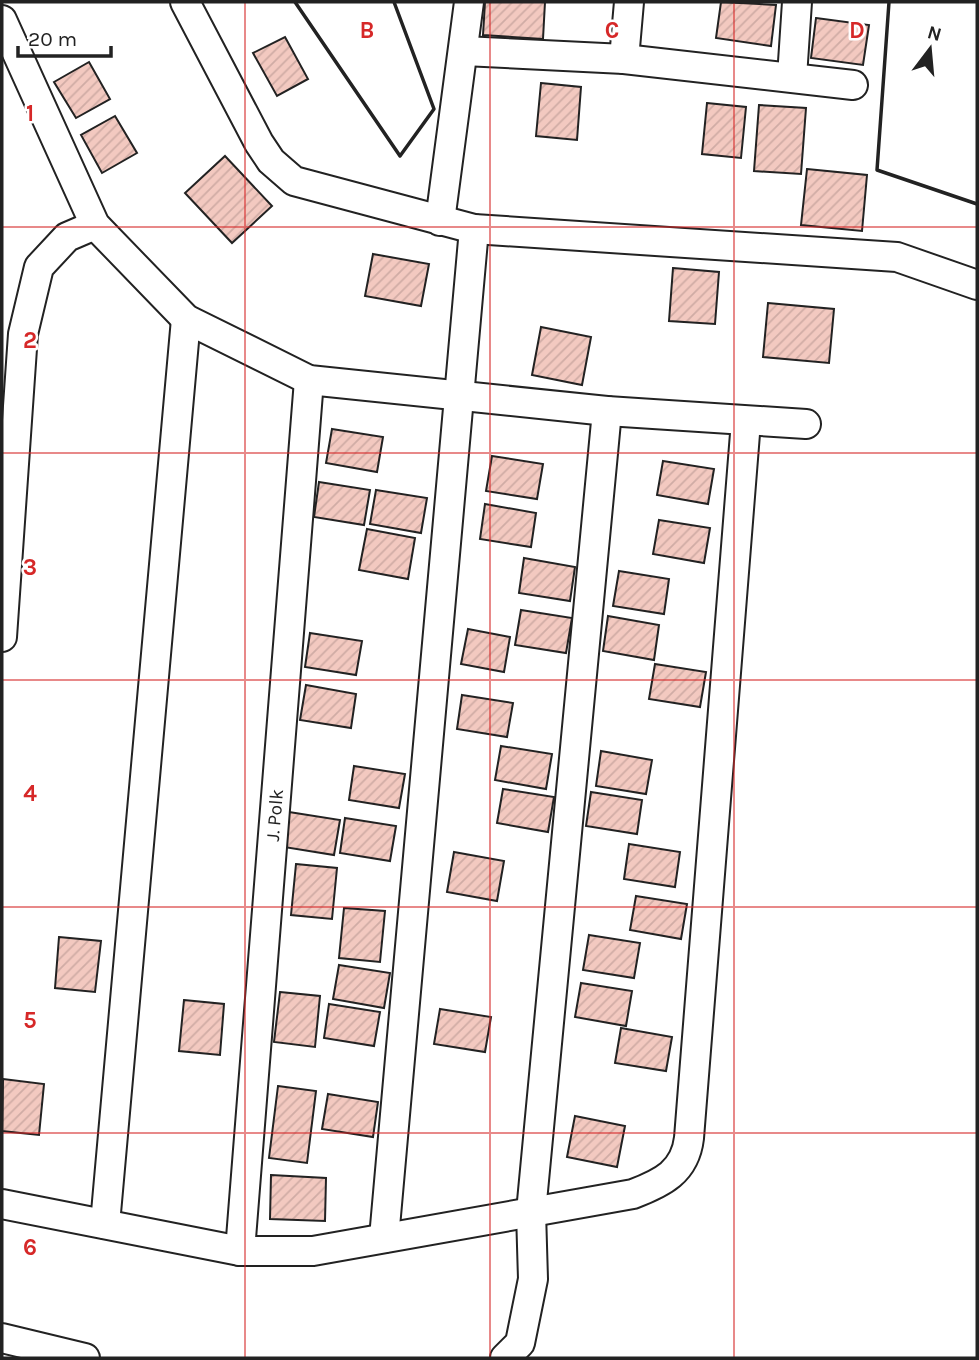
<svg xmlns="http://www.w3.org/2000/svg" width="979" height="1360" font-family="Karla,sans-serif">
<style>
.building{fill:url(#building-hatch);stroke:#222;stroke-width:2}
.lines{fill:none;stroke-linecap:round;stroke-linejoin:round}
.street-casing{stroke:#222;stroke-width:32}
.street{stroke:#fff;stroke-width:28}
.wall{stroke:#222;stroke-width:3.5}
.grid{fill:none;stroke:#d62828;stroke-width:2;stroke-opacity:0.55}
.labels{text-anchor:middle;stroke-width:5;stroke-linejoin:round;paint-order:stroke}
.street-label{font-size:19px;fill:#222;stroke:#fff}
.grid-label{font-size:23px;text-anchor:middle;font-weight:bold;fill:#d62828;stroke:#fff;stroke-width:5;stroke-linejoin:round;paint-order:stroke}
</style>
<defs>
<pattern id="building-hatch" width="6" height="6" patternUnits="userSpaceOnUse" patternTransform="scale(1.75)"><rect width="6" height="6" fill="#f3c9c0"/><path d="M-1 1l2-2M0 6l6-6M5 7l2-2" fill="none" stroke="#d0aca5"/></pattern>
</defs>
<rect width="100%" height="100%" fill="#fff"/>
<!-- building -->
<g class="building">
<polygon points="485,2 545,2 543,39 483,35"/>
<polygon points="721,2 776,5 771,46 716,38"/>
<polygon points="816,18 869,25 863,65 811,58"/>
<polygon points="285,37 308,79 277,96 253,53"/>
<polygon points="89,62 110,99 76,118 54,82"/>
<polygon points="541,83 581,87 577,140 536,136"/>
<polygon points="707,103 746,107 741,158 702,154"/>
<polygon points="759,105 806,108 801,174 754,171"/>
<polygon points="115,116 137,153 102,173 81,135"/>
<polygon points="225,156 272,206 232,243 185,193"/>
<polygon points="807,169 867,175 862,231 801,225"/>
<polygon points="373,254 429,264 421,306 365,296"/>
<polygon points="673,268 719,272 715,324 669,321"/>
<polygon points="768,303 834,309 829,363 763,357"/>
<polygon points="541,327 591,337 582,385 532,375"/>
<polygon points="332,429 383,437 377,472 326,463"/>
<polygon points="492,456 543,464 537,499 486,491"/>
<polygon points="663,461 714,469 708,504 657,495"/>
<polygon points="319,482 370,490 364,525 314,517"/>
<polygon points="376,490 427,498 421,533 370,524"/>
<polygon points="485,504 536,513 531,547 480,539"/>
<polygon points="659,520 710,528 704,563 653,554"/>
<polygon points="367,529 415,538 408,579 359,570"/>
<polygon points="524,558 575,567 570,601 519,593"/>
<polygon points="619,571 669,579 664,614 613,606"/>
<polygon points="521,610 572,618 566,653 515,645"/>
<polygon points="608,616 659,625 654,660 603,651"/>
<polygon points="468,629 510,637 504,672 461,664"/>
<polygon points="310,633 362,641 356,675 305,667"/>
<polygon points="655,664 706,672 700,707 649,699"/>
<polygon points="306,685 356,694 351,728 300,720"/>
<polygon points="462,695 513,703 507,737 457,729"/>
<polygon points="501,746 552,754 546,789 495,780"/>
<polygon points="601,751 652,760 646,794 596,786"/>
<polygon points="354,766 405,774 399,808 349,800"/>
<polygon points="503,789 554,797 548,832 497,823"/>
<polygon points="591,792 642,800 637,834 586,826"/>
<polygon points="289,812 340,820 334,855 284,847"/>
<polygon points="345,818 396,826 390,861 340,853"/>
<polygon points="629,844 680,852 675,887 624,879"/>
<polygon points="454,852 504,861 497,901 447,892"/>
<polygon points="296,864 337,868 332,919 291,915"/>
<polygon points="636,896 687,904 681,939 630,930"/>
<polygon points="344,908 385,911 380,962 339,958"/>
<polygon points="589,935 640,943 634,978 583,970"/>
<polygon points="59,937 101,941 95,992 55,988"/>
<polygon points="339,965 390,973 384,1008 333,999"/>
<polygon points="581,983 632,991 626,1026 575,1017"/>
<polygon points="280,992 320,996 315,1047 274,1042"/>
<polygon points="184,1000 224,1004 220,1055 179,1051"/>
<polygon points="329,1004 380,1012 374,1046 324,1038"/>
<polygon points="440,1009 491,1017 485,1052 434,1044"/>
<polygon points="621,1028 672,1037 666,1071 615,1063"/>
<polygon points="3,1079 44,1084 39,1135 2,1131"/>
<polygon points="278,1086 316,1091 307,1163 269,1158"/>
<polygon points="328,1094 378,1102 373,1137 322,1129"/>
<polygon points="575,1116 625,1126 617,1167 567,1157"/>
<polygon points="271,1175 326,1178 325,1221 270,1219"/>
</g>
<g class="lines">
<!-- street casing -->
<g class="street-casing">
<g id="street">
<polyline points="185,2 259,143 271,161 294,181 474,229 897,257 977,285"/>
<polyline points="2,20 95,225 186,319 309,380 607,411 806,424"/>
<polyline points="464,51 624,59 853,85"/>
<polyline points="624,59 629,2"/>
<polyline points="792,77 797,2"/>
<polyline points="440,221 469,2"/>
<polyline points="2,637 23,334 39,267 67,237 95,225"/>
<path d="M2,1204L240,1251H313L633,1194C662,1183 685,1172 689,1138L746,421"/>
<polyline points="105,1224 186,319"/>
<polyline points="384,1238 474,229"/>
<polyline points="240,1251 309,380"/>
<polyline points="2,1338 85,1358"/>
<polyline points="505,1358 520,1343 533,1279 531,1212 607,411"/>
</g>
</g>
<!-- street -->
<use href="#street" class="street"/>
<!-- wall -->
<g class="wall">
<polyline points="295,2 400,156 434,109 394,2"/>
<polyline points="889,2 877,170 977,204"/>
</g>
</g>
<!-- grid -->
<path class="grid" d="M245,2V1358M490,2V1358M734,2V1358M2,227H977M2,453H977M2,680H977M2,907H977M2,1133H977"/>
<g class="labels">
<!-- street labels -->
<g class="street-label">
<text transform="translate(274 815) rotate(-85)" y="7">J. Polk</text>
</g>
</g>
<g class="grid-label">
<text x="367" y="38">B</text>
<text x="612" y="38">C</text>
<text x="857" y="38">D</text>
<text x="30" y="121">1</text>
<text x="30" y="348">2</text>
<text x="30" y="575">3</text>
<text x="30" y="801">4</text>
<text x="30" y="1028">5</text>
<text x="30" y="1255">6</text>
</g>
<!-- border -->
<rect width="979" height="1360" fill="none" stroke="#222222" stroke-width="7"/>
<!-- north arrow -->
<g transform="translate(930 49) rotate(16)" stroke="#ffffff" stroke-width="5" paint-order="stroke">
<path d="M0-5L12 26L0 18L-12 26Z" fill="#222222"/>
<text y="-10" font-size="19" font-weight="bold" text-anchor="middle" fill="#222222">N</text>
</g>
<!-- scale -->
<path d="M18 46v10h93v-10" fill="none" stroke="#222222" stroke-width="3.5"/>
<text x="28" y="46" font-size="21" fill="#222222" stroke="#ffffff" stroke-width="5" paint-order="stroke">20 m</text>
</svg>
